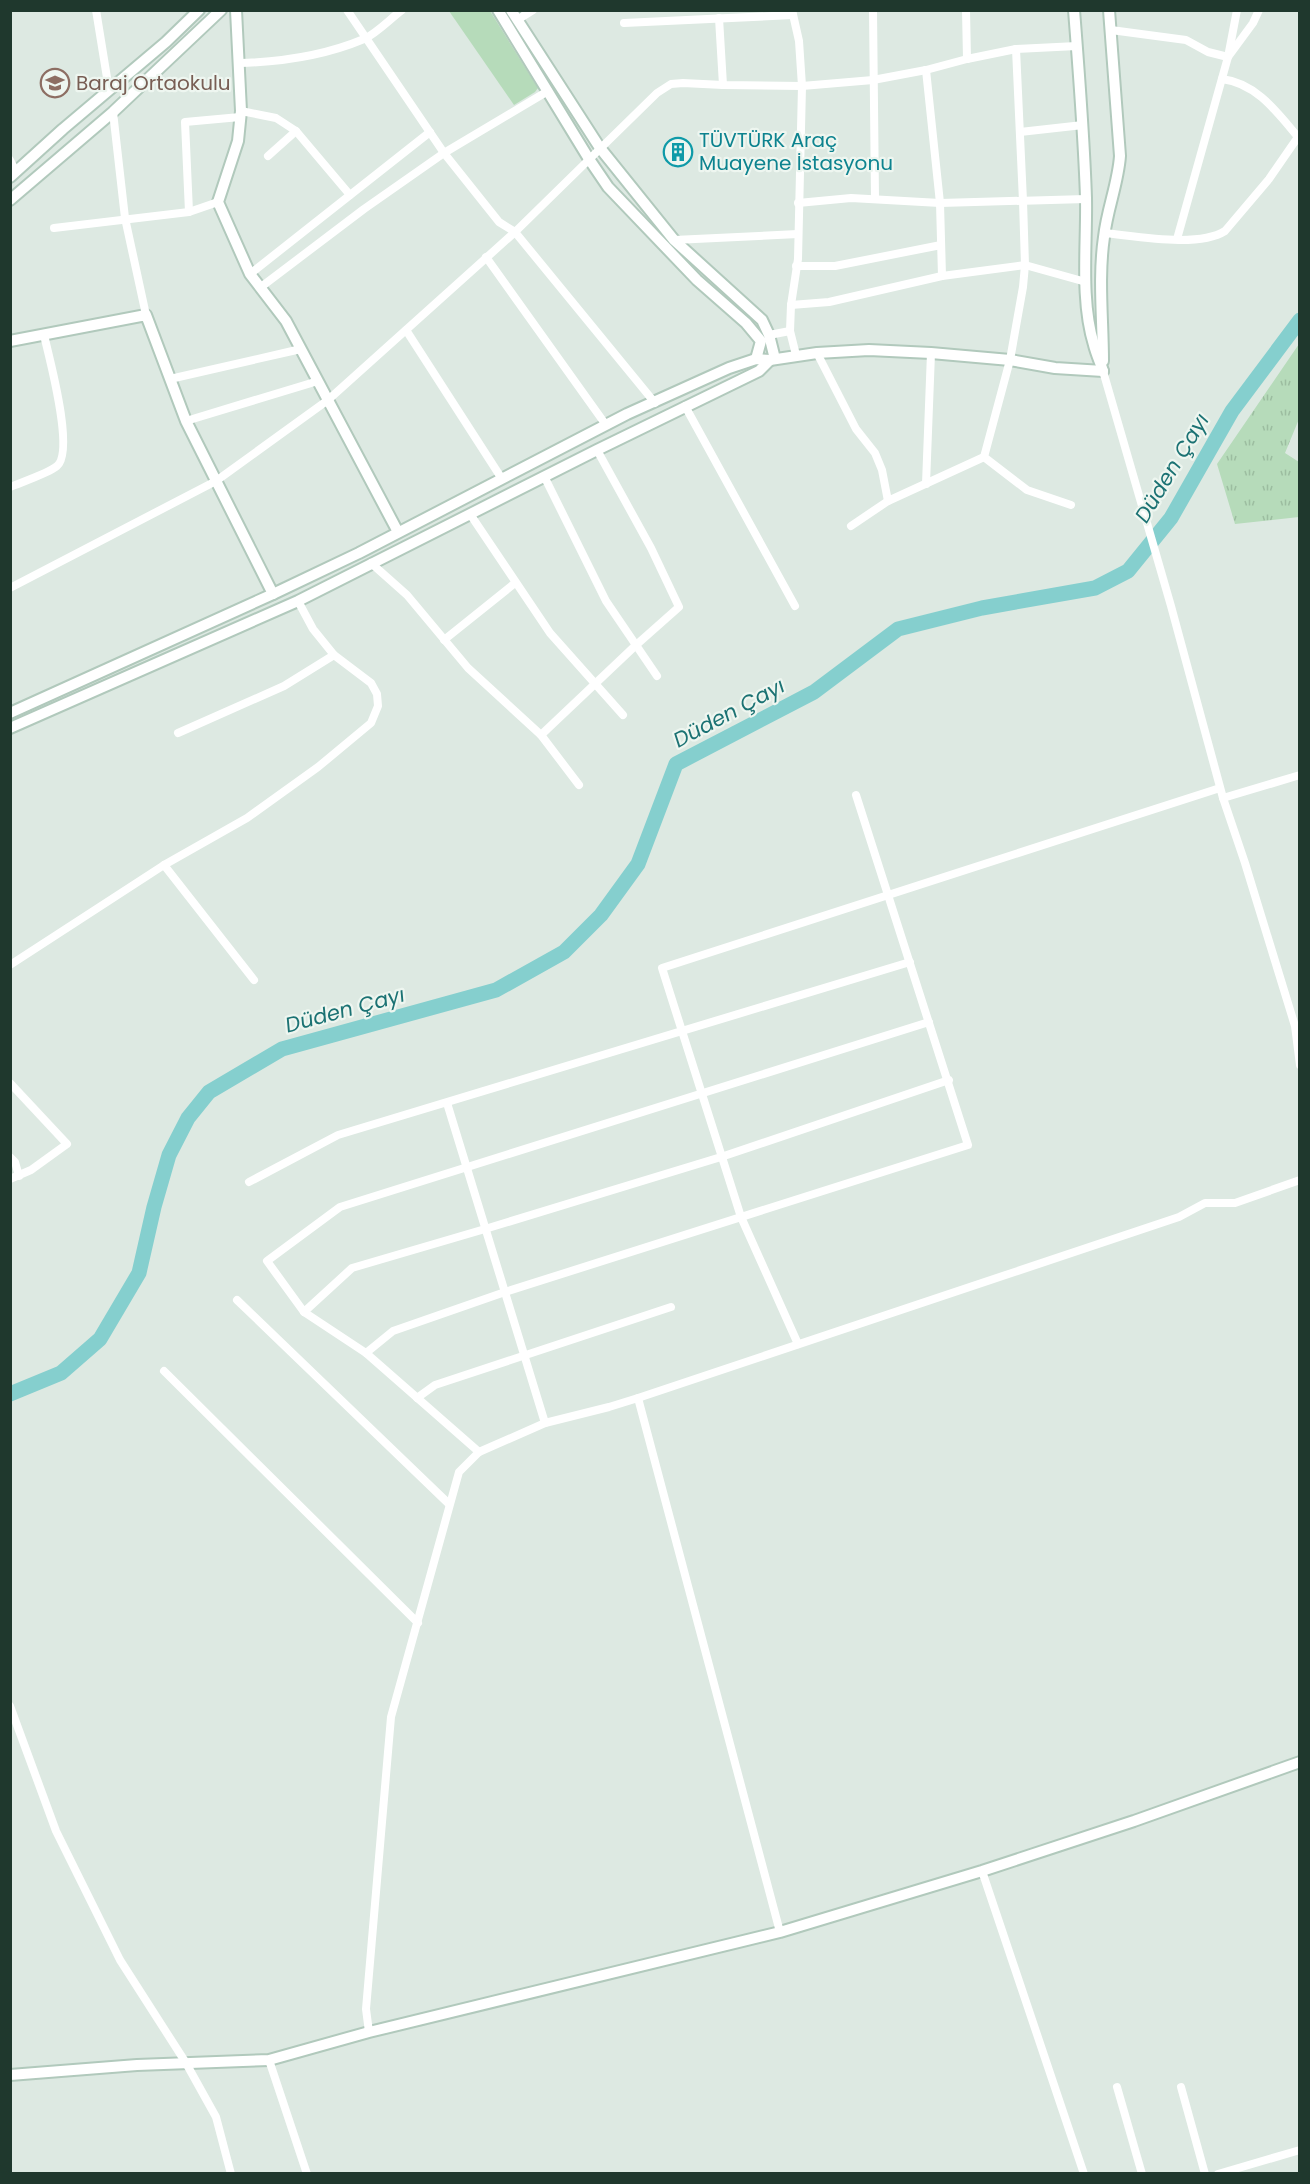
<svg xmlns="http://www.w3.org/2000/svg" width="1310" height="2184" font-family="Poppins,sans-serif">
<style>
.grass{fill:url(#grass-tufts)}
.green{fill:#b6dbba}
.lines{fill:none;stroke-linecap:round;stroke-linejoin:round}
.river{stroke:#85cfce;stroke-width:15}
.secondary-casing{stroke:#b1c9bc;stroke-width:14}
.street{stroke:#fff;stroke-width:8}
.secondary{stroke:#fff;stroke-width:10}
.labels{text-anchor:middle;stroke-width:4.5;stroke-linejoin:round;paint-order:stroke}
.education-label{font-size:20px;fill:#785e54;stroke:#eef6f0;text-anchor:start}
.culture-label{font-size:20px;fill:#0d838f;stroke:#eef6f0;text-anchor:start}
.water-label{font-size:21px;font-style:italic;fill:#1b7273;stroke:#eef6f0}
</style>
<defs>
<pattern id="grass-tufts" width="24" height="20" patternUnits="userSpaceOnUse" patternTransform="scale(1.5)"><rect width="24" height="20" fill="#b6dbba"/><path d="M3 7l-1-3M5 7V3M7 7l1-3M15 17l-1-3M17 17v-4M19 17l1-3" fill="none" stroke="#9cbda0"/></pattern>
</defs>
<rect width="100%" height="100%" fill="#dde9e2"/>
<!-- grass -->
<polygon class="grass" points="1299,344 1299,419 1285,453 1299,462 1299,517 1235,524 1217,464"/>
<!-- green -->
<polygon class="green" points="449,11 490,11 538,88 535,92 514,105"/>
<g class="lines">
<!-- river -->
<polyline class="river" points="10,1394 61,1373 100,1339 139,1273 154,1207 169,1155 188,1118 209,1092 282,1049 496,990 564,952 601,915 638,864 676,764 814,692 898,629 982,608 1095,588 1128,571 1171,518 1232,411 1300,320"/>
<!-- secondary casing -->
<g class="secondary-casing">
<g id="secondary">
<polyline points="236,10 241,111 238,141 218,202 250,274 286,321 398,532"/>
<polyline points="498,10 589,159 608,187 697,280 746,323 761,341 756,359"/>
<polyline points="511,10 600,148 641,199 674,240 762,320 769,335 775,359"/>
<path d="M1074,10C1079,73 1084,136 1086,198C1087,245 1080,300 1094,345C1096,353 1100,362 1103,371"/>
<polyline points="10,177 63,129 166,42 199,10"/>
<polyline points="10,200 113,112 221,10"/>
<polyline points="10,341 146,315 186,421 273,594"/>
<path d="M1103,361C1103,320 1098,278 1104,237C1107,209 1118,184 1120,156L1109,10"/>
<polyline points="10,713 273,594 359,553 627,414 729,368 756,359 770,360 817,353 869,350 931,353 1010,360 1055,368 1103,371"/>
<polyline points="10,728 298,601 597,450 759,371 770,360"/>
<polyline points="10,2075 137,2065 269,2060 369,2032 780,1932 982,1871 1134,1821 1300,1762"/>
</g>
</g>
<!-- street -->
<g class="street">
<polyline points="96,10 109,90"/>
<polyline points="347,10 444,153 499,222 515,232 655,403"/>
<polyline points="792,10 799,41 802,86 798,259 791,305 790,331 796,355"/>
<polyline points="873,10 875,199"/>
<polyline points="966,10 967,59"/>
<polyline points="719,18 723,85"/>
<polyline points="517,20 533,10"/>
<polyline points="624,23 793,15"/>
<polyline points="1111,30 1186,40 1208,52 1228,57 1253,23 1259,10"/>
<polyline points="1016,49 1023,201 1025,265 1023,287 1010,360 984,457 1027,490 1071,505"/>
<path d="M239,63C280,62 326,55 364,39C377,33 390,19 402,10"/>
<polyline points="926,70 940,203 942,276"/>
<polyline points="241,111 276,118 296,131 350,195"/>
<polyline points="113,112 125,218 146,315"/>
<polyline points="1020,132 1083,125"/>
<polyline points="268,156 296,131"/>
<polyline points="10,160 16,172"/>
<polyline points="798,203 851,198 940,203 1086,199"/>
<polyline points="189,212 185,122 240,117"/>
<polyline points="54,228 189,212 218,202"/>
<path d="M1104,233C1136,236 1198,248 1225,231L1269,179L1298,137C1277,112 1256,83 1222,79"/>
<polyline points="1177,239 1228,57 1237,10"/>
<polyline points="674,240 798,234"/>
<polyline points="486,257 606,425"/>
<polyline points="796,266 835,266 941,245"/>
<polyline points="250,274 430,132"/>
<polyline points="261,287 364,209 444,153 548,91"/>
<polyline points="791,305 829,302 942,276 1025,265 1086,282"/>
<polyline points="406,330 502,479"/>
<polyline points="769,335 790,331"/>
<polyline points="817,353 856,429 875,453 882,470 888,501"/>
<polyline points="1103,371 1171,606 1223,798"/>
<polyline points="170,379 301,349"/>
<polyline points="685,406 795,606"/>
<polyline points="186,421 318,381"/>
<polyline points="544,476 606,601 657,676"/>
<polyline points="926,484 931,353"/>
<path d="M10,487C22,482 49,473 57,466C75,451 49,357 44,335"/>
<polyline points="470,514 550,633 623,715"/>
<polyline points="851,526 888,501 984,457"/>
<polyline points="371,563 407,595 468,668 541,735 579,785"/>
<polyline points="10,588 216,481 328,400 515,232 657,93 671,84 683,83 723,85 802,86 873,80 926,70 967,59 1016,49 1077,46"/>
<polyline points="444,640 515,583"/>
<polyline points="178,733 284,686 334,655"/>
<polyline points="541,735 635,646 679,607 651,548 597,450"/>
<polyline points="1300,775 1223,798 1245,863 1295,1026 1300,1065"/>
<polyline points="164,865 254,980"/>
<polyline points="10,965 164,865 247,818 318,767 371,723 378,706 377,694 371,683 334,655 313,629 298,601"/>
<polyline points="10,1083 67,1144 31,1170 10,1179"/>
<polyline points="447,1103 545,1423"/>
<polyline points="10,1157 15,1162 19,1176"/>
<polyline points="249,1182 338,1135 910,962"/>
<polyline points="237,1300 449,1504"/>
<polyline points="304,1312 352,1268 485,1229 721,1157 949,1080"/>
<polyline points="798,1344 741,1217 662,968 1220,788"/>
<polyline points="366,1353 393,1331 505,1292 968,1145 856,795"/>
<polyline points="164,1371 418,1623"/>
<polyline points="417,1398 435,1385 671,1307"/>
<polyline points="638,1398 780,1932"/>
<polyline points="479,1452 366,1353 304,1312 267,1261 340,1207 929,1022"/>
<polyline points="10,1706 56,1831 120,1960 186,2063 216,2117 231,2174"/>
<polyline points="982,1871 1084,2174"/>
<polyline points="369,2032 366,2009 391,1717 459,1472 479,1452 545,1423 609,1407 638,1398 1179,1217 1205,1203 1235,1203 1300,1180"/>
<polyline points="269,2060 307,2174"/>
<polyline points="1117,2087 1142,2174"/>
<polyline points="1181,2087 1205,2174"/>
<polyline points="1218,2174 1300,2150"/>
</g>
<!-- secondary -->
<use href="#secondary" class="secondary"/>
</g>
<!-- icons -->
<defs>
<g id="school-ring" transform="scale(1.5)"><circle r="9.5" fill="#eef6f0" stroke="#8d6e63" stroke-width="1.5"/><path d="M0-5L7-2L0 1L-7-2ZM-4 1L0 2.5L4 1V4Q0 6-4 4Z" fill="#8d6e63"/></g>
<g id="building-ring" transform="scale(1.5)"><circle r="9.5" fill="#eef6f0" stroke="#0f9aa8" stroke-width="1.5"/><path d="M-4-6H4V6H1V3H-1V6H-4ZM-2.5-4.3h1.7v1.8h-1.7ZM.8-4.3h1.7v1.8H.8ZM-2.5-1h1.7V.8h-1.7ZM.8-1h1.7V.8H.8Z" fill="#0f9aa8"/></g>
</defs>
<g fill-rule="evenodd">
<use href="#school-ring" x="55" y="83"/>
<use href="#building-ring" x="678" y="152"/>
</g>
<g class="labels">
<!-- education labels -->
<g class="education-label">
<text x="76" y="90">Baraj Ortaokulu</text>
</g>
<!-- culture labels -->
<g class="culture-label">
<text x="699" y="147">TÜVTÜRK Araç<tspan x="699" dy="23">Muayene İstasyonu</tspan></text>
</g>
<!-- water labels -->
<g class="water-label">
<text transform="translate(1172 468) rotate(-59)" y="7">Düden Çayı</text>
<text transform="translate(729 713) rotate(-28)" y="7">Düden Çayı</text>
<text transform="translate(345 1010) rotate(-15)" y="7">Düden Çayı</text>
</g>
</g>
<!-- border -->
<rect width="1310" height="2184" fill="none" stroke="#1f382d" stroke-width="24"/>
</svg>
